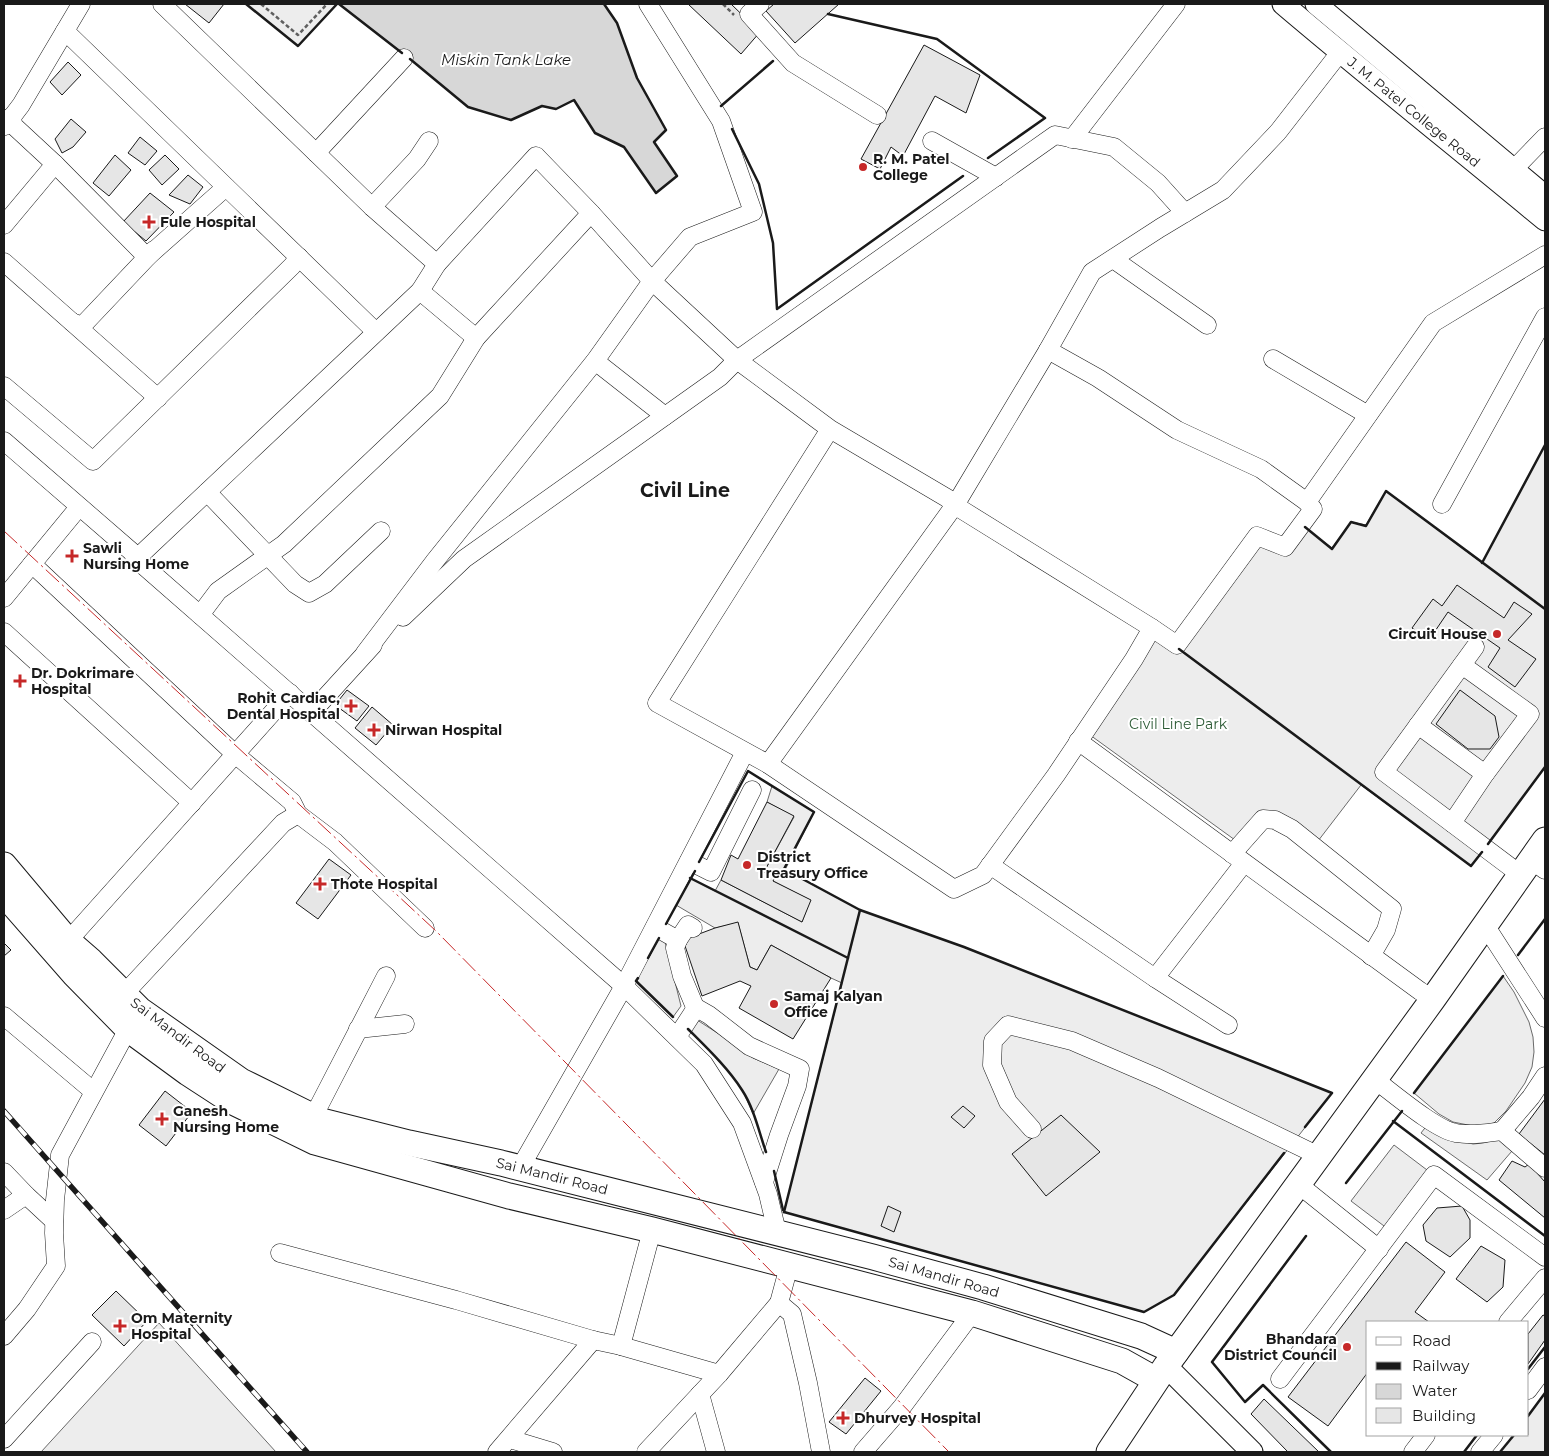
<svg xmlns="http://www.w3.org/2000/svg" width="1549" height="1456" font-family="Montserrat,sans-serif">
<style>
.built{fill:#ededed;stroke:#6a6a6a}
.water{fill:#d7d7d7;stroke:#6a6a6a}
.building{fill:#e6e6e6;stroke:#1a1a1a}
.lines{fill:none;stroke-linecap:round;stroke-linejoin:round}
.minor-casing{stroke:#1a1a1a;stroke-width:19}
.major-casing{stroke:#1a1a1a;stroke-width:23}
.highway-casing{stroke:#1a1a1a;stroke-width:27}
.path{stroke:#5f5f5f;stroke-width:2.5;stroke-dasharray:4 2.5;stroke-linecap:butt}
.minor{stroke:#fff;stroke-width:18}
.major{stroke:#fff;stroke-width:21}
.highway{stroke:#fff;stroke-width:25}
.rail-casing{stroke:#1a1a1a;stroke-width:5.5}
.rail{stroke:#fff;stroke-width:4;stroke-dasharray:11;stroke-linecap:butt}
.wall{stroke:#1a1a1a;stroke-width:2.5}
.power{stroke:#c62828;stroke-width:1;stroke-dasharray:18 4 2.5 4;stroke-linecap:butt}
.poi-dot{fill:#c62828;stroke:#fff;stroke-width:2}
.labels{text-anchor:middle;stroke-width:4;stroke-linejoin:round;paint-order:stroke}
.street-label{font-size:14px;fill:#1a1a1a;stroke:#fff}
.poi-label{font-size:14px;font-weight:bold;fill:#1a1a1a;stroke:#fff;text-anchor:start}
.park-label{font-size:14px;fill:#2b5a34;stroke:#fff}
.water-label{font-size:15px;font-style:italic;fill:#1a1a1a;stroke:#fff}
.district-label{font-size:19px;font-weight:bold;fill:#1a1a1a;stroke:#fff}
</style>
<rect width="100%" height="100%" fill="#fff"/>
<!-- built -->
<g class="built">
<polygon points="246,4 337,4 298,46"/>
<polygon points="1545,445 1545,767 1471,866 1361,785 1318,841 1284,817 1235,840 1090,735 1155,637 1175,650 1257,538 1286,549 1304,527 1332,548 1351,522 1366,525 1386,491 1482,563"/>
<polygon points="772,786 814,812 785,870 860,910 964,947 1332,1093 1174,1295 1144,1312 784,1212 842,983 831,978 771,945 757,970 750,967 738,923 715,928 676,905 690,878 715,891 721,880 802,922 810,900 773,881 775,877 764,872 794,817 767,802"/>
<polygon points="659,938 665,942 681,1006 673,1017 636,981"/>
<polygon points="1503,976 1514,992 1529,1022 1533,1037 1534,1052 1532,1067 1525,1083 1506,1111 1494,1123 1478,1127 1453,1122 1439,1114 1414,1093"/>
<polygon points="694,1018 733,1043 753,1058 779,1069 753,1114 743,1091 730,1073 688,1029"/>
<polygon points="1428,1124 1462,1141 1473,1144 1483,1143 1498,1139 1512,1151 1487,1180 1421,1133"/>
<polygon points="1394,1145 1431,1173 1388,1229 1351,1201"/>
<polygon points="159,1323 276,1452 41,1452"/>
<polygon points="1545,1393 1545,1452 1500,1452 1514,1435 1528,1435 1528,1416"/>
</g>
<!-- water -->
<polygon class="water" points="339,4 604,4 617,23 637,78 666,130 654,142 677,176 656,193 624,147 595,133 574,100 556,109 542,106 511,120 468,107 400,51"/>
<!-- building -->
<g class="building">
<polygon points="185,4 224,4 209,23"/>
<polygon points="688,4 731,4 760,32 741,54"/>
<polygon points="774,4 839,4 795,43 766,11"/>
<polygon points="924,45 980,75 966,113 935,96 903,156 891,147 880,169 861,159"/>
<polygon points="68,62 81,75 62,95 50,82"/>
<polygon points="71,119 86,132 73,147 62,153 55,139"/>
<polygon points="140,137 157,151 145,165 128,153"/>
<polygon points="115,155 131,170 109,196 93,183"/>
<polygon points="165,155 179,169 162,185 149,170"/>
<polygon points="188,175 203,187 190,204 169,195"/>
<polygon points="150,193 174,212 146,241 123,222"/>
<polygon points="1457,585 1504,618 1514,602 1532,614 1508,640 1536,659 1515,687 1488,667 1500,648 1448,612 1429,640 1412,628 1433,599 1442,606"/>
<polygon points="347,690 369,706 357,721 335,705"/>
<polygon points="1460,690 1495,716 1499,737 1490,749 1468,749 1436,724"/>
<polygon points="372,707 393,725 376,745 355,728"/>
<polygon points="767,802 794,816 764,872 775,877 773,881 811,900 802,922 721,880 731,855 738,859"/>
<polygon points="329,859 351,875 318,919 296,903"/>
<polygon points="738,922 750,967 757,970 771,945 831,978 793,1039 739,1008 751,986 740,981 702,996 683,940 715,928"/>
<polygon points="4,943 11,950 4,956"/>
<polygon points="165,1091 192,1112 166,1146 139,1125"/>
<polygon points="1545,1099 1545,1155 1519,1134"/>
<polygon points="963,1106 975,1116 964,1128 951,1117"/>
<polygon points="1061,1115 1100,1152 1046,1196 1012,1154"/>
<polygon points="1512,1161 1525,1167 1529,1164 1545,1182 1545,1218 1499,1180"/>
<polygon points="888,1206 901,1212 894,1232 881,1226"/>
<polygon points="1462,1206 1470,1220 1470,1238 1450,1257 1426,1241 1423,1225 1437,1208"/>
<polygon points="1406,1242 1445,1272 1415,1312 1429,1322 1368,1322 1368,1372 1328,1426 1288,1397"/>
<polygon points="1481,1246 1505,1260 1503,1287 1487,1302 1456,1279"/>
<polygon points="116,1291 147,1321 124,1346 92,1315"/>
<polygon points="1543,1315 1545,1316 1545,1340 1528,1364 1528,1334"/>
<polygon points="865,1378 881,1391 846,1434 829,1422"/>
<polygon points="1264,1399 1319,1452 1288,1452 1251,1414"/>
</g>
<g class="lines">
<!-- minor casing -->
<g class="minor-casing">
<g id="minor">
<polyline points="162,4 372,207 437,264 420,291"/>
<polyline points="760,4 749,14 793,63 877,115"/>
<polyline points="65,31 376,332"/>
<polyline points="11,117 14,126 55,164 147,257 226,187"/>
<polyline points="5,126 21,105 81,4"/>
<polyline points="1072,139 1176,4"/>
<polyline points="932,141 996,177"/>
<polyline points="316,153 404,58"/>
<polyline points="1514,169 1545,137"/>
<polyline points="372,207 417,159 429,141"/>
<polyline points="4,225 55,164"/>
<polyline points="1113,259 1207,325"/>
<polyline points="4,262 158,398"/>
<polyline points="437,264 536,156 591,213"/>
<polyline points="72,322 82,326 154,250"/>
<polyline points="1048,350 1098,378 1177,430 1261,469 1307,502"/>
<polyline points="1273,359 1368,415"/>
<polyline points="595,361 665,416"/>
<polyline points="4,386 93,461 292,266 299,257"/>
<polyline points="830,429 657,703 768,764 954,889 983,875 1056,775 1134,659 1152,628 959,508 947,498 830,429 737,360 1055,135 1114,147 1158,183 1185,213"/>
<polyline points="4,441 132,552 136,559"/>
<polyline points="207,492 295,584 309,593 325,584 381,531"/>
<polyline points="1442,504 1545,317"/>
<polyline points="32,564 235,754 292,802 298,814 335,842 425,928"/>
<polyline points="4,598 79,507"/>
<polyline points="200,615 218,591 284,544 440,396 476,338"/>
<polyline points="403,617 464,559 720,377 737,360 652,281 690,237 753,212 721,121 648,4"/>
<polyline points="1152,628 1177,645 1257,536 1285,547 1313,509 1307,502 1433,323 1545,255"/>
<polyline points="4,632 192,803"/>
<polyline points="1475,647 1384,772 1521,875"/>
<polyline points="365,653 434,562 595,361 652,281 591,213 476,338 420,291 136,559 624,986 704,1064 742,1123 768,1194 777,1232"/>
<polyline points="311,713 373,645"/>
<polyline points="1418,725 1485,774"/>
<polyline points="1078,741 1420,991 1433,999"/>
<polyline points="768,764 957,502 1048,350 1092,272 1160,228 1223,190 1278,132 1334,60 1342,54"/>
<polyline points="1452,823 1485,774 1530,714 1462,665"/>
<polyline points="1232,854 1263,819 1275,820 1292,829 1392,909 1386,930 1371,956"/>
<polyline points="1531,860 1545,870"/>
<polyline points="689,861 711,872 752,790"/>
<polyline points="990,865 1155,978 1244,863"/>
<polyline points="1485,925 1545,1018"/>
<polyline points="655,927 678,940 675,948 682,976 695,1007 709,1015 749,1046 800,1069 797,1086 779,1135 764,1182"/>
<polyline points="678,940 688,925 693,928"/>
<polyline points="68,941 290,693"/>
<polyline points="1155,978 1228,1025"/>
<polyline points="124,994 283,823 298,814"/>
<polyline points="4,1016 93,1091"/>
<polyline points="358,1029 405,1024"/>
<polyline points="677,1037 696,1008"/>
<path d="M1374,1079C1393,1093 1436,1130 1456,1133C1472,1136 1487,1133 1502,1131L1545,1168"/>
<polyline points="308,1127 386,976"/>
<polyline points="1032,1129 1008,1102 992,1065 993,1041 1008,1025 1072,1041 1158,1078 1319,1156"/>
<polyline points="1502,1131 1531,1097 1545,1076"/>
<polyline points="520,1168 624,986 745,752"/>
<polyline points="4,1172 26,1195 4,1210"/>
<polyline points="1298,1184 1379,1249"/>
<polyline points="26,1195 54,1221"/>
<polyline points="280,1253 456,1300 593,1340 621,1346 719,1374"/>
<polyline points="779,1303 792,1314 808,1383 821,1452"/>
<polyline points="1508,1322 1545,1278"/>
<polyline points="4,1336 27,1309 56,1266 54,1233 55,1200 60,1155 128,1029"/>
<polyline points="621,1346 652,1230"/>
<polyline points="1280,1379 1434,1175 1545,1257"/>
<polyline points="1528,1390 1545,1367"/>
<polyline points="700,1394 716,1452"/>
<polyline points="4,1439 92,1342"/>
<polyline points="510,1439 553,1452"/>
<polyline points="497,1452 593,1340"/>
<polyline points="646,1452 719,1374 779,1303 789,1266"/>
<polyline points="863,1452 902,1407 972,1313"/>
<polyline points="1413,1452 1426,1435"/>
<polyline points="1480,1452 1494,1435"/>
</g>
</g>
<!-- major casing -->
<g class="major-casing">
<g id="major">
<path d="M1283,4C1369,77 1458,148 1545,220"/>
<polyline points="1316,4 1545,196"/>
<polyline points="1166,1366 1252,1452"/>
</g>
</g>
<!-- highway casing -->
<g class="highway-casing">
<g id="highway">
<polyline points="4,865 68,941 91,961 140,1010 241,1081 322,1121 409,1143 501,1163 873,1257 983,1287 1141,1336 1176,1352"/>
<polyline points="4,894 75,975 128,1029 188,1073 231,1101 315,1142 509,1196 652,1230 972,1313 1122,1361 1156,1380"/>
<polyline points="1109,1452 1166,1366 1433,999 1545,840"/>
</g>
</g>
<!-- path -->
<g class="path">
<polyline points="261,4 298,35 327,4"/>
<polyline points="723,4 734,15"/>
</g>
<!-- minor -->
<use href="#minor" class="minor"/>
<!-- major -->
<use href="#major" class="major"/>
<!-- highway -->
<use href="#highway" class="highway"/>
<!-- rail casing -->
<g class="rail-casing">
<polyline id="rail" points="4,1111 307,1452"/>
</g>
<!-- rail -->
<use href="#rail" class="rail"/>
<!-- wall -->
<g class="wall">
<polyline points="246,4 298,46 337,4"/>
<polyline points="339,4 402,53"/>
<polyline points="828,14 937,39 1045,118 988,158"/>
<polyline points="410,59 468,107 511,120 542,106 556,109 574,100 595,133 624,147 656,193 677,176 654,142 666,130 637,78 617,23 604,4"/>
<polyline points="721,106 773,61"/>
<polyline points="732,129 759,184 773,243 777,309 963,176"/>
<polyline points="1305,527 1332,549 1351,522 1366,526 1386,491 1545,609"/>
<polyline points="1482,563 1545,445"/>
<polyline points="1179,649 1471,866 1482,852"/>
<polyline points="1488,844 1545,767"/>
<polyline points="699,862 748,771 814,812 784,869 860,910 964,947 1332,1093 1305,1127"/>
<polyline points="690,878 848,958"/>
<polyline points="666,924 695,871"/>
<polyline points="1518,955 1545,919"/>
<polyline points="648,958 659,938"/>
<polyline points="638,978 636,981 673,1017"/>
<path d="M688,1029C707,1048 728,1068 742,1090C754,1108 759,1132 766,1152"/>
<polyline points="1414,1093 1503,976"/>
<polyline points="1393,1121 1545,1236"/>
<polyline points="774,1171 783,1210"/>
<polyline points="1346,1183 1402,1111"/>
<polyline points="784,1212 1144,1312 1174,1295 1284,1153"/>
<polyline points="784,1212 860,910"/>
<polyline points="1306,1236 1212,1362 1245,1402 1263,1385 1331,1452"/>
<polyline points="1528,1369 1545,1347"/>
<polyline points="1528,1416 1545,1393"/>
<polyline points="1464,1452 1477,1435"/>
<polyline points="1500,1452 1514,1435"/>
</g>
<!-- power -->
<polyline class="power" points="4,531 436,931 949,1452"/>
</g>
<!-- markers -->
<g class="poi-dot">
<circle cx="863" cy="167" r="5"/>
<path d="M146.5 214.5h5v5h5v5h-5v5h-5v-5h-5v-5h5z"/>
<path d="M69.5 548.5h5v5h5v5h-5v5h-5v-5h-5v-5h5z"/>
<circle cx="1497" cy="634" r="5"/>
<path d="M17.5 673.5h5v5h5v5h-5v5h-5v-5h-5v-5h5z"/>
<path d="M348.5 698.5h5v5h5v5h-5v5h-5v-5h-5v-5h5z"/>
<path d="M371.5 722.5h5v5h5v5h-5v5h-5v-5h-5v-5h5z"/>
<circle cx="747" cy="865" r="5"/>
<path d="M317.5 876.5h5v5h5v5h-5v5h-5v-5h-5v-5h5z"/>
<circle cx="774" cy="1004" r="5"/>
<path d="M159.5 1111.5h5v5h5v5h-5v5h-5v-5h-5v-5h5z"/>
<path d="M117.5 1318.5h5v5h5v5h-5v5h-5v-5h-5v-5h5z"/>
<circle cx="1347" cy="1347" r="5"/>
<path d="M840.5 1410.5h5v5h5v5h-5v5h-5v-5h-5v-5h5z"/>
</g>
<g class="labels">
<!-- street labels -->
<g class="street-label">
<text transform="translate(1414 112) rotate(39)" y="5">J. M. Patel College Road</text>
<text transform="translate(178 1035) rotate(37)" y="5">Sai Mandir Road</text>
<text transform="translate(552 1176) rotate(14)" y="5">Sai Mandir Road</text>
<text transform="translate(944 1277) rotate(16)" y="5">Sai Mandir Road</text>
</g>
<!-- poi labels -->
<g class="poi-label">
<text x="873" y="164">R. M. Patel<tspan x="873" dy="16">College</tspan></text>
<text x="160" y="227">Fule Hospital</text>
<text x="83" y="553">Sawli<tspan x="83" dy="16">Nursing Home</tspan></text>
<text x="1487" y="639" text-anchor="end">Circuit House</text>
<text x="31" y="678">Dr. Dokrimare<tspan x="31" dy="16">Hospital</tspan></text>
<text x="340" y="703" text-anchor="end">Rohit Cardiac,<tspan x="340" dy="16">Dental Hospital</tspan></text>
<text x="385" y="735">Nirwan Hospital</text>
<text x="757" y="862">District<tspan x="757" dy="16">Treasury Office</tspan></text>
<text x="331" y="889">Thote Hospital</text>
<text x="784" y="1001">Samaj Kalyan<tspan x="784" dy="16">Office</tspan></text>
<text x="173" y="1116">Ganesh<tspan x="173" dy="16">Nursing Home</tspan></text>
<text x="131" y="1323">Om Maternity<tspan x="131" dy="16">Hospital</tspan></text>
<text x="1337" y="1344" text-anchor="end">Bhandara<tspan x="1337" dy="16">District Council</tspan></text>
<text x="854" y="1423">Dhurvey Hospital</text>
</g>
<!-- park labels -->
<g class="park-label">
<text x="1178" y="729">Civil Line Park</text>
</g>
<!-- water labels -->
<g class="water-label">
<text x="506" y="65">Miskin Tank Lake</text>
</g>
<!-- district labels -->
<g class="district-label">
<text x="685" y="497">Civil Line</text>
</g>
</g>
<!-- border -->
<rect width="1549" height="1456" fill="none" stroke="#1a1a1a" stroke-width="10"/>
<!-- legend -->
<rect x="1366" y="1321" width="162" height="115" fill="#ffffff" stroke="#a3a3a3"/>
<rect x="1376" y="1337" width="25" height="8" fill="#ffffff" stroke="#a3a3a3"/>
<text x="1412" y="1346" font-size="15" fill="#1a1a1a">Road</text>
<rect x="1376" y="1362" width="25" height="8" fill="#1a1a1a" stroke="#a3a3a3"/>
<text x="1412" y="1371" font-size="15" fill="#1a1a1a">Railway</text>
<rect x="1376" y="1384" width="25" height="15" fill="#d7d7d7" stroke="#a3a3a3"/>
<text x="1412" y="1396" font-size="15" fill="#1a1a1a">Water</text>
<rect x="1376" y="1408" width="25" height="15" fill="#e6e6e6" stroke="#a3a3a3"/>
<text x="1412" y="1421" font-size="15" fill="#1a1a1a">Building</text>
</svg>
